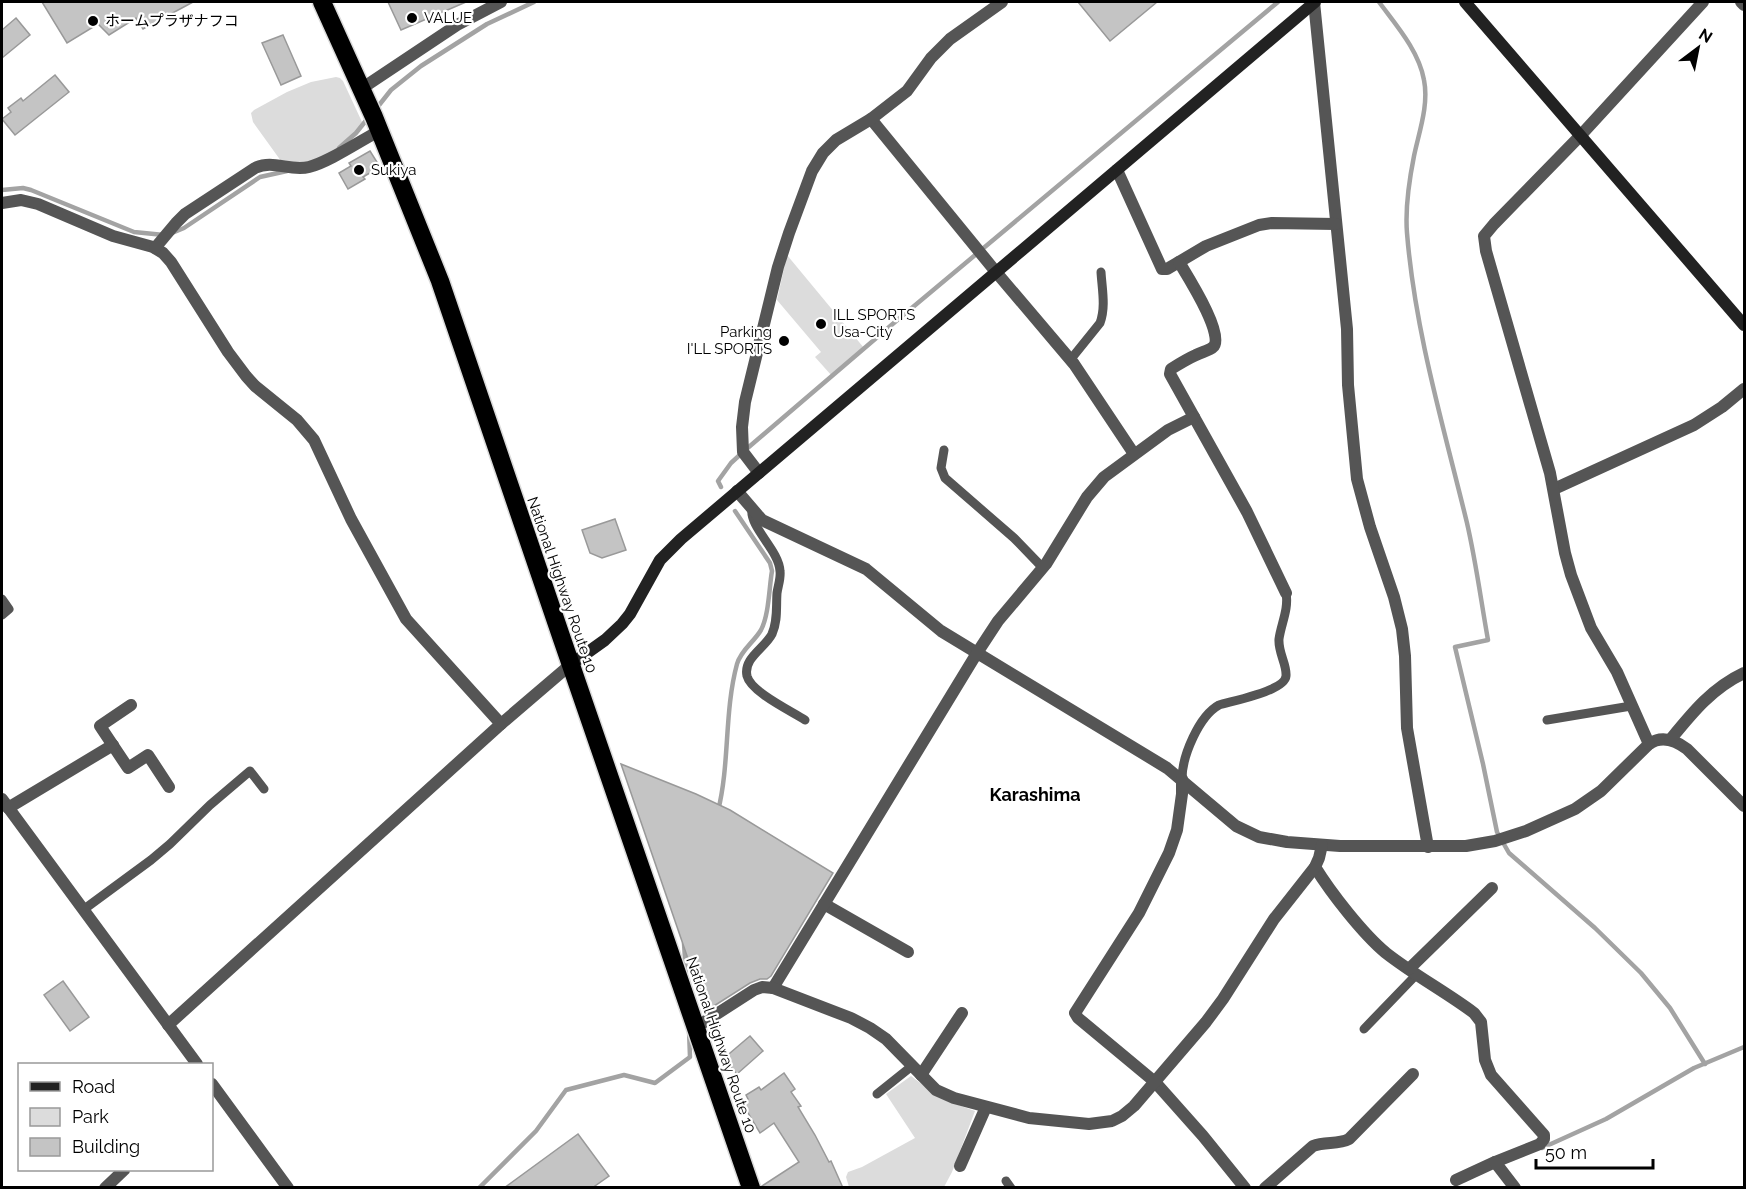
<svg xmlns="http://www.w3.org/2000/svg" width="1746" height="1189" font-family="Raleway,'Noto Sans JP',sans-serif">
<style>
.green{fill:#dcdcdc}
.lines{fill:none;stroke-linecap:round;stroke-linejoin:round}
.stream{stroke:#a3a3a3;stroke-width:4.5}
.building{fill:#c4c4c4;stroke:#999;stroke-width:1.5}
.highway-casing{stroke:#dbdbdb;stroke-width:21}
.lane{stroke:#555;stroke-width:9}
.street{stroke:#555;stroke-width:12}
.secondary{stroke:#222;stroke-width:12}
.highway{stroke:#000;stroke-width:18}
.poi-dot{fill:#000;stroke:#fff;stroke-width:2}
.labels{text-anchor:middle;stroke-width:4.5;stroke-linejoin:round;paint-order:stroke}
.poi-label{font-size:15px;fill:#000;stroke:#fff;text-anchor:start}
.street-label{font-size:15px;fill:#000;stroke:#fff}
.quarter-label{font-size:18px;font-weight:bold;fill:#000;stroke:#fff}
</style>
<rect width="100%" height="100%" fill="#fff"/>
<!-- green -->
<g class="green">
<path d="M336,77L340,78L343,81L362,122C352,141 332,156 310,162C301,164 291,162 281,161L253,122L251,113L254,110L287,92L311,82Z"/>
<polygon points="787,255 864,348 832,376 815,357 821,352 777,300"/>
<polygon points="911,1076 931,1091 947,1101 975,1111 952,1172 944,1187 849,1187 846,1177 848,1172 862,1167 915,1138 886,1094"/>
</g>
<g class="lines">
<!-- stream -->
<g class="stream">
<path d="M1379,2C1396,25 1419,51 1424,80C1429,105 1419,132 1414,156C1409,181 1405,208 1407,233C1415,332 1444,428 1467,523C1476,562 1481,601 1488,640L1455,647L1483,764L1497,832L1509,853L1595,928L1641,973L1670,1008L1705,1064"/>
<polyline points="376,109 391,90 421,66 487,24 534,2"/>
<polyline points="339,148 356,133 368,118"/>
<polyline points="2,190 23,188 31,190 134,232 164,235"/>
<polyline points="172,233 184,228 260,177 287,171"/>
<polyline points="721,487 718,481 731,463 743,452 895,322 1278,2"/>
<path d="M718,811C730,763 724,712 737,664C741,650 754,642 761,630C769,615 769,588 772,571L770,563L735,511"/>
<polyline points="684,943 686,974"/>
<polyline points="1542,1148 1606,1119 1694,1068 1744,1047"/>
<polyline points="479,1188 536,1131 566,1090 624,1075 655,1083 690,1057 689,1030"/>
</g>
</g>
<!-- building -->
<g class="building">
<polygon points="42,2 193,2 143,29 136,18 109,35 98,24 67,43"/>
<polygon points="388,2 466,2 401,30"/>
<polygon points="1078,2 1157,2 1110,41"/>
<polygon points="16,18 30,35 2,58 2,30"/>
<polygon points="283,35 301,76 281,85 262,43"/>
<polygon points="55,75 69,92 15,135 2,119 11,112 8,108 21,98 23,101"/>
<polygon points="370,151 380,167 363,177 365,179 348,189 339,173 351,166 349,163"/>
<polygon points="615,519 626,550 602,558 590,553 582,530"/>
<polygon points="621,764 696,794 730,810 833,873 771,976 767,979 760,979 750,983 706,1011"/>
<polygon points="63,981 89,1017 70,1031 44,995"/>
<polygon points="750,1036 763,1051 737,1074 723,1059"/>
<polygon points="784,1073 795,1089 791,1092 801,1106 798,1107 815,1135 829,1162 831,1161 843,1188 762,1188 762,1186 799,1162 774,1123 760,1133 742,1103 748,1099 746,1095 759,1087 761,1090"/>
<polygon points="578,1134 609,1176 592,1188 504,1188"/>
</g>
<g class="lines">
<!-- highway casing -->
<g class="highway-casing">
<polyline id="highway" points="322,2 374,117 440,281 562,639 751,1188"/>
</g>
<!-- lane -->
<g class="lane">
<path d="M1071,359L1100,323C1106,307 1102,289 1101,272"/>
<polyline points="944,450 941,468 945,478 1014,538 1043,568"/>
<path d="M752,509C749,527 779,550 780,571C781,578 778,586 777,593C776,607 778,621 772,634C765,648 743,658 747,676C751,692 791,711 805,720"/>
<polyline points="2,599 9,609 2,615"/>
<polyline points="1547,720 1631,706"/>
<path d="M1182,779C1182,756 1199,716 1219,705C1232,701 1285,691 1286,676C1287,664 1278,653 1279,639C1281,624 1289,609 1286,593"/>
<polyline points="83,910 151,860 170,844 210,805 250,771 264,789"/>
<polyline points="1364,1029 1417,974"/>
<polyline points="877,1094 912,1066"/>
<polyline points="1006,1181 1011,1188"/>
</g>
<!-- street -->
<g class="street">
<polyline points="1314,2 1347,329 1348,385 1357,479 1370,527 1394,597 1402,629 1405,656 1407,728 1428,847"/>
<polyline points="1741,2 1744,5"/>
<polyline points="361,89 457,25 501,2"/>
<polyline points="871,119 996,272 1074,364 1134,454"/>
<polyline points="1117,170 1162,269 1167,269 1206,246 1259,225 1272,223 1336,224"/>
<polyline points="2,203 21,200 38,204 113,236 153,247 163,253 171,262 228,352 246,376 255,386 297,420 314,440 351,519 406,619 501,724"/>
<path d="M155,248L176,223L185,214L255,168C273,159 290,172 309,167C329,162 360,141 379,131"/>
<path d="M1179,262C1186,274 1226,336 1213,347C1209,351 1201,352 1196,355C1187,359 1179,364 1171,369L1170,374L1247,512L1286,593"/>
<polyline points="759,473 743,452 742,427 745,402 778,267 789,233 812,171 823,153 836,140 871,119 907,91 931,58 950,39 1002,2"/>
<polyline points="1554,489 1694,425 1722,407 1744,389"/>
<path d="M737,491L762,520L866,569L941,631L1167,768L1236,826L1259,837L1287,842L1340,846H1466L1495,841L1526,831L1575,809L1601,791L1649,744C1662,735 1675,740 1687,749L1744,806"/>
<polyline points="131,705 100,726 128,768 148,755 169,787"/>
<path d="M1670,740C1692,713 1712,688 1744,673"/>
<polyline points="1649,744 1617,672 1591,628 1571,575 1565,553 1550,473 1486,251 1484,236 1494,224 1581,135 1703,2"/>
<polyline points="1182,779 1182,794 1177,830 1169,853 1139,913 1075,1013 1078,1018 1155,1082 1203,1136 1245,1188"/>
<polyline points="2,799 197,1064"/>
<polyline points="8,808 113,745"/>
<path d="M1315,867C1331,893 1363,934 1386,953C1414,975 1446,992 1474,1013L1481,1022L1485,1060L1491,1075L1544,1135V1139L1540,1144L1495,1162L1456,1180"/>
<polyline points="824,904 908,952"/>
<polyline points="1409,969 1492,888"/>
<polyline points="773,988 977,653 998,621 1046,564 1087,497 1104,477 1168,430 1194,417"/>
<polyline points="168,1025 501,724 570,665"/>
<polyline points="697,1030 698,1026 754,990 762,987 773,988 851,1018 870,1028 886,1039 936,1090 954,1098 1029,1118 1089,1124 1112,1121 1122,1116 1134,1106 1206,1022 1223,999 1274,919 1315,867 1319,858 1322,845"/>
<polyline points="921,1075 962,1013"/>
<polyline points="212,1084 288,1188"/>
<polyline points="1495,1162 1515,1188"/>
<polyline points="960,1166 986,1107"/>
<polyline points="105,1188 124,1170"/>
<path d="M1265,1188L1313,1146C1325,1141 1338,1145 1349,1139L1413,1074"/>
</g>
<!-- secondary -->
<g class="secondary">
<polyline points="1465,2 1744,325"/>
<polyline points="570,665 605,640 622,624 630,614 660,560 681,539 1315,2"/>
</g>
<!-- highway -->
<use href="#highway" class="highway"/>
</g>
<!-- markers -->
<g class="poi-dot">
<circle cx="412" cy="18" r="6"/>
<circle cx="93" cy="21" r="6"/>
<circle cx="359" cy="170" r="6"/>
<circle cx="821" cy="324" r="6"/>
<circle cx="784" cy="341" r="6"/>
</g>
<g class="labels">
<!-- poi labels -->
<g class="poi-label">
<text x="424" y="23">VALUE</text>
<text x="105" y="26">ホームプラザナフコ</text>
<text x="371" y="175">Sukiya</text>
<text x="833" y="320">ILL SPORTS<tspan x="833" dy="17">Usa-City</tspan></text>
<text x="772" y="337" text-anchor="end">Parking<tspan x="772" dy="17">I'LL SPORTS</tspan></text>
</g>
<!-- street labels -->
<g class="street-label">
<text transform="translate(562 585) rotate(71)" y="5">National Highway Route 10</text>
<text transform="translate(721 1045) rotate(71)" y="5">National Highway Route 10</text>
</g>
<!-- quarter labels -->
<g class="quarter-label">
<text x="1035" y="801">Karashima</text>
</g>
</g>
<!-- border -->
<rect width="1746" height="1189" fill="none" stroke="#000000" stroke-width="6"/>
<!-- legend -->
<rect x="18" y="1063" width="195" height="108" fill="#ffffff" stroke="#999999" stroke-width="1.5"/>
<rect x="30" y="1082" width="30" height="9" fill="#222222" stroke="#999999" stroke-width="1.5"/>
<text x="72" y="1093" font-size="18" fill="#000000">Road</text>
<rect x="30" y="1108" width="30" height="18" fill="#dcdcdc" stroke="#999999" stroke-width="1.5"/>
<text x="72" y="1123" font-size="18" fill="#000000">Park</text>
<rect x="30" y="1138" width="30" height="18" fill="#c4c4c4" stroke="#999999" stroke-width="1.5"/>
<text x="72" y="1153" font-size="18" fill="#000000">Building</text>
<!-- north arrow -->
<g transform="translate(1698 48) rotate(32)" stroke="#ffffff" stroke-width="4.5" paint-order="stroke">
<path d="M0-4.5L10 22L0 15L-10 22Z" fill="#000000"/>
<text y="-9" font-size="16" font-weight="bold" text-anchor="middle" fill="#000000">N</text>
</g>
<!-- scale -->
<path d="M1536 1159v9h117v-9" fill="none" stroke="#000000" stroke-width="3"/>
<text x="1545" y="1159" font-size="18" fill="#000000" stroke="#ffffff" stroke-width="4.5" paint-order="stroke">50 m</text>
</svg>
